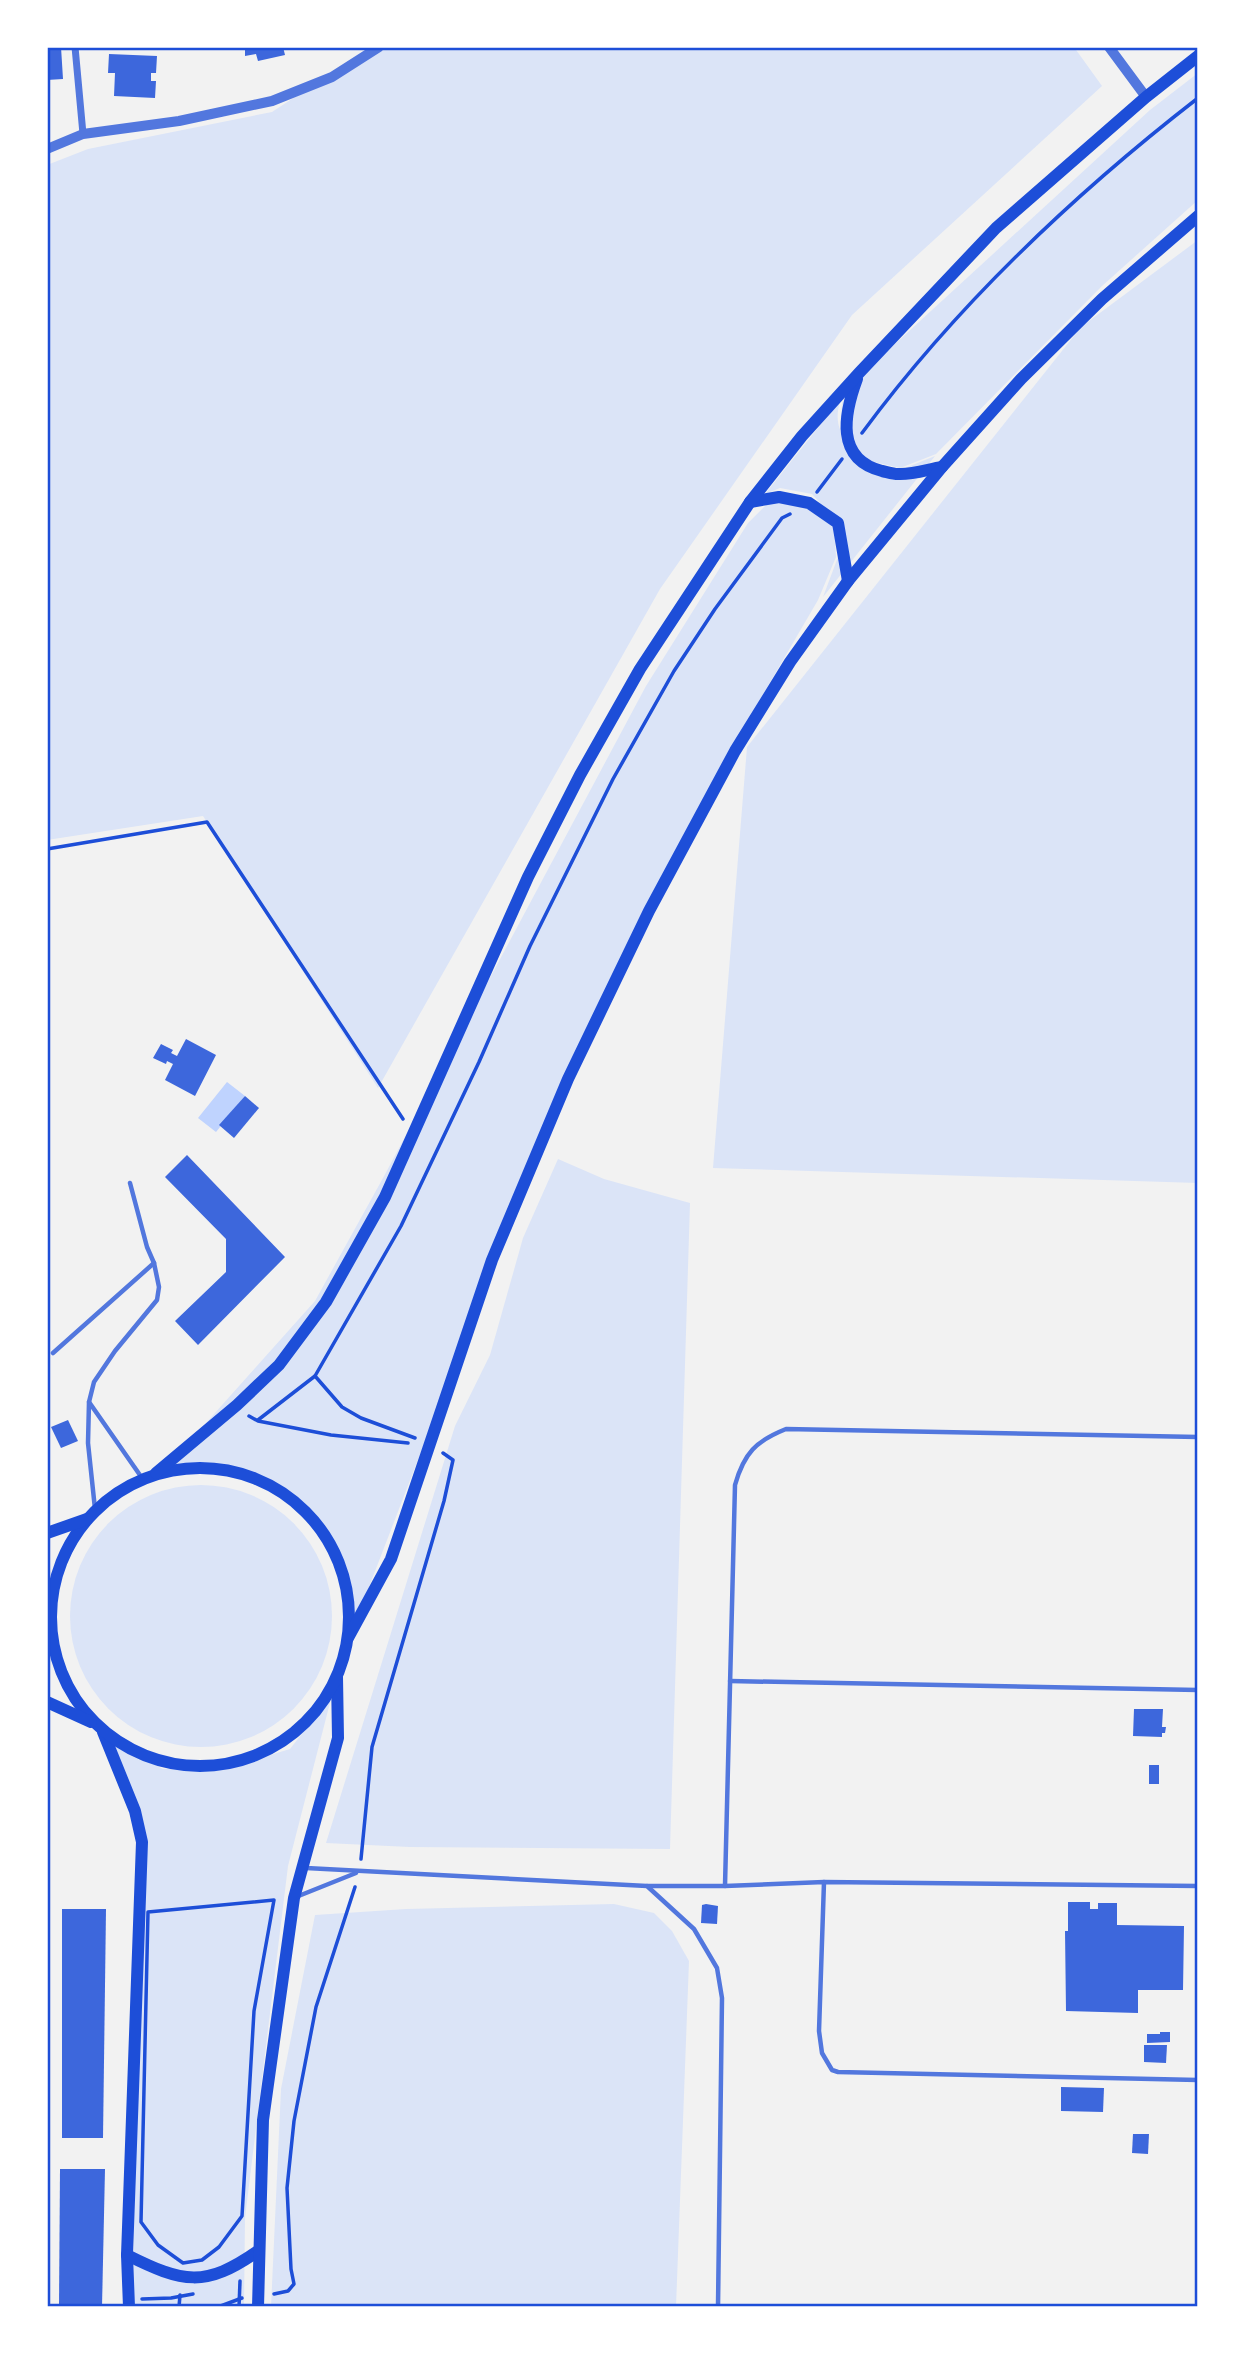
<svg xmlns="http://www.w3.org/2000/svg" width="1245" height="2354" font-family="'Times New Roman',serif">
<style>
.green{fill:#dbe4f7}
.water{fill:#bfd3fe}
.building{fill:#3d67dc}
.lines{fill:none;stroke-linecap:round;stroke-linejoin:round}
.path{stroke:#1d4ed8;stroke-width:3.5}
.service{stroke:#5277de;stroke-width:4.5}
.minor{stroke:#5277de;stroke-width:7}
.tertiary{stroke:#5277de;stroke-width:10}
.secondary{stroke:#1d4ed8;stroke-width:12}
.primary{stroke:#1d4ed8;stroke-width:12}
.neatline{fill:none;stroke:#1d4ed8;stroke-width:2.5}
</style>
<rect width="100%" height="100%" fill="#f2f2f2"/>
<!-- green -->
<g class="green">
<polygon points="371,47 1074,47 1102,86 852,315 660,589 378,1088 203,816 47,840 47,165 88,149 272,112"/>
<polygon points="1198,73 1198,200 1102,286 936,454 900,468 861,459 840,429 842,403 859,377 1150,110"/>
<polygon points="1198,240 1198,1183 713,1168 747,747 1081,327"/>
<path d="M841,399C831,427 845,440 860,460L900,470L935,456L823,597L838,557L837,522L812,494L780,488L765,494Z"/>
<polygon points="780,491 834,524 836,557 818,600 737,739 565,1078 357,1618 353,1622 345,1570 324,1529 291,1495 249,1473 204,1465 164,1470 315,1301 383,1178 646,686 748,523"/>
<polygon points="558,1159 604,1179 690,1203 670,1849 410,1847 326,1843 455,1426 490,1355 523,1238"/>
<circle cx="201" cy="1616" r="131"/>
<polygon points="332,1695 288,1866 245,2218 244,2307 133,2307 139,1844 109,1741 163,1769 225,1769 290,1749"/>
<polygon points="614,1904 654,1913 672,1931 689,1961 676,2307 271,2307 281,2089 315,1915 406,1909"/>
</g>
<!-- water -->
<polygon class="water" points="227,1082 245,1096 216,1132 198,1118"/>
<!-- building -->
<g class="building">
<polygon points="47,47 61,47 63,79 47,80"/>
<polygon points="245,47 283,47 285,55 258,61 256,54 245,56"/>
<polygon points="109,54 157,56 156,73 151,73 151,81 156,81 155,98 114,96 115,73 108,73"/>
<polygon points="186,1039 216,1055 195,1096 165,1080 173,1064 167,1061 166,1064 153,1058 161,1044 173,1050 171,1053 177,1056"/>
<polygon points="245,1096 259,1108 234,1138 219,1125"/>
<polygon points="187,1155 285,1257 198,1345 175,1321 226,1272 226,1239 165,1177"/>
<polygon points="68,1420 78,1441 61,1448 51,1427"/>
<polygon points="1134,1709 1163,1709 1162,1727 1166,1727 1165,1733 1162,1733 1162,1737 1133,1736"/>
<rect x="1149" y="1765" width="10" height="19"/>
<polygon points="1068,1902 1090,1902 1090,1909 1098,1909 1098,1903 1117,1903 1117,1925 1184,1926 1183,1990 1138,1990 1138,2013 1066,2011 1065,1931 1068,1931"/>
<polygon points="706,1904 718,1906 717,1924 701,1923 702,1905"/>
<polygon points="62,1909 106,1909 103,2138 62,2138"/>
<polygon points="1160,2032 1170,2032 1170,2042 1147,2043 1147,2034 1160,2034"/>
<polygon points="1144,2045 1167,2045 1166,2063 1144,2062"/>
<polygon points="1061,2087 1104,2088 1103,2112 1061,2111"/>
<polygon points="1133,2134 1149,2134 1148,2154 1132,2153"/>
<polygon points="60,2169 105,2169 102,2307 59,2307"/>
</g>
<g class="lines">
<!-- path -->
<g class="path">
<path d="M862,433C956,306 1073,195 1198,98"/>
<polyline points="817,492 842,459"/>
<polyline points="47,849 207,822 403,1119"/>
<polyline points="249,1416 258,1421 331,1435 408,1443"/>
<polyline points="258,1420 315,1376"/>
<polyline points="415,1438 361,1418 342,1407 315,1376 401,1226 479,1062 530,946 613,779 674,671 715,609 782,518 790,514"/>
<polyline points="361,1859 372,1747 444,1501 453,1460 443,1453"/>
<polygon points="274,1900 254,2011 242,2216 219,2247 202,2260 183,2263 158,2245 141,2222 148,1912"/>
<polyline points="274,2294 288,2291 294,2284 291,2269 287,2188 294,2121 316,2007 355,1887"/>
<polyline points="142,2299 171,2298 193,2294"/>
<polyline points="179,2307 180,2295"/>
<polyline points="218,2307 242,2298"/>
<polyline points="239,2307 240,2281"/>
</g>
<!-- service -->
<g class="service">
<polyline points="53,1353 154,1263"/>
<polyline points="89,1402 142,1478"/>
<polyline points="95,1509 88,1443 89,1402 94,1382 115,1351 157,1300 159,1287 154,1263 147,1247 130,1183"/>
<polyline points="730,1681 1198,1690"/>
<polyline points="306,1868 647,1886 694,1929 717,1968 722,1998 718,2307"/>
<polyline points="824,1882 819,2031 822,2053 832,2070 838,2072 1198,2080"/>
<polyline points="647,1886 725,1886 824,1882 1198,1886"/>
<path d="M725,1886L735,1485C744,1453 756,1441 786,1429L1198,1437"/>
<polyline points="296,1897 356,1873"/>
</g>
<!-- minor -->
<polyline class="minor" points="75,47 83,134"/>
<!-- tertiary -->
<g class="tertiary">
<polyline points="1109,47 1146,97"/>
<polyline points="47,149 83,134 179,121 272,101 332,77 379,47"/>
</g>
<!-- secondary -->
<g class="secondary">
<polyline points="103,1732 135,1811 142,1842 127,2255 129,2307"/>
<path d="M127,2255C183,2283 205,2288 258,2251"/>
<polyline points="258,2307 263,2120 294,1898 338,1738 337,1677"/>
</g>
<!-- primary -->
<g class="primary">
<path d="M857,379C844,414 835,459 882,471C887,472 893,474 898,474C912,475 929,469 942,467"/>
<polyline points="750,502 779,497 809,503 838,523 848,581"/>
<circle cx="200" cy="1617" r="149"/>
<polyline points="156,1473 237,1405 279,1365 326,1302 385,1197 528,877 580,775 640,669 750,502 802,436 859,373 996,228 1146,97 1198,56"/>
<polyline points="47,1533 87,1519"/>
<polyline points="348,1638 391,1559 492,1260 568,1079 649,911 735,751 790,662 848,581 942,467 1021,379 1102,299 1198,216"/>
<polyline points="47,1702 91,1722"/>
</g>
</g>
<!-- border -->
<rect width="1245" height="2354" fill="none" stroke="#ffffff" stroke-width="98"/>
<rect x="49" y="49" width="1147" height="2256" class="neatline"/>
</svg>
